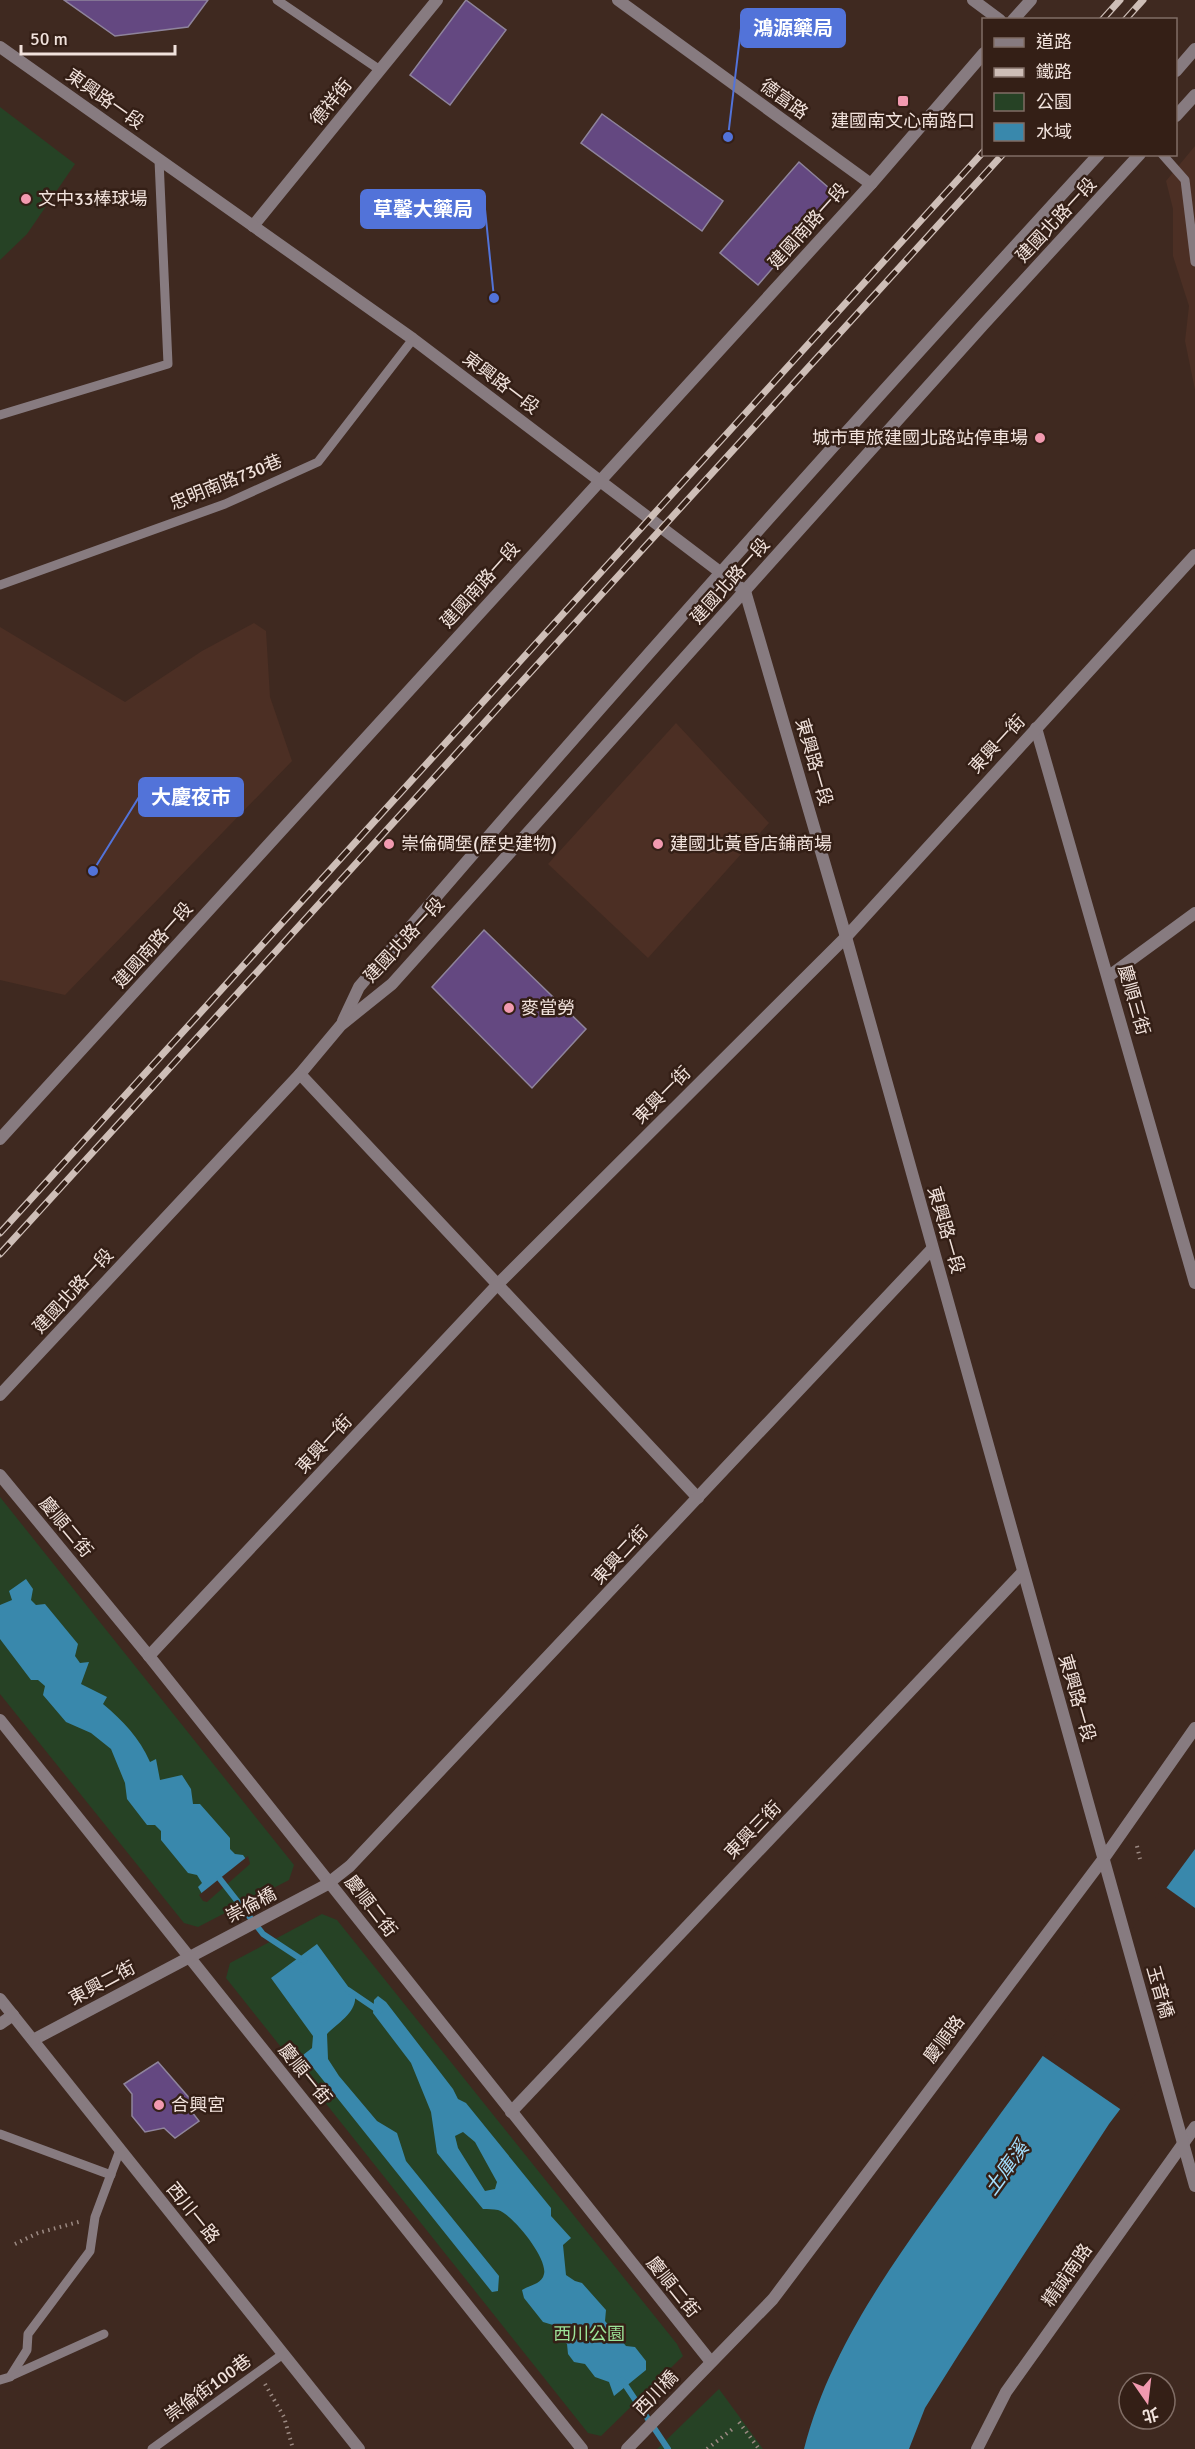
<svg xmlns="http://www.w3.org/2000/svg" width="1195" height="2449" font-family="Signika,'Noto Sans TC',sans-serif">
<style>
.built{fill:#4c2f24}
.green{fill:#264225}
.water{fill:#3988ac;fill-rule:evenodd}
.pier{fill:#3f2920}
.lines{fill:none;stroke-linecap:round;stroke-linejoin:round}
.stream{stroke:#3988ac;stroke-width:6}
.building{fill:#644881;stroke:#8f849c;stroke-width:1.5}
.path{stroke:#9b8982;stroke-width:4;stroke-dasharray:1.5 4.5;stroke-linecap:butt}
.service{stroke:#877b80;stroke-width:9}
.minor{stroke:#877b80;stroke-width:12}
.tertiary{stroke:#877b80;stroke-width:12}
.rail-casing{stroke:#cebeb7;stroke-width:7}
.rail{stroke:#341f16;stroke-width:4.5;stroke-dasharray:14;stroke-linecap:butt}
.poi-dot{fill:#f29ab0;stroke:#341f16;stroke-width:2}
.labels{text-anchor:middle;stroke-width:5;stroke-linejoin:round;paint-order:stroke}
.street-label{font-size:18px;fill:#f1e2dc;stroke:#341f16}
.poi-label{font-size:18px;fill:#f1e2dc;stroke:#341f16;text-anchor:start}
.park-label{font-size:18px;fill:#9ce398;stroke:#341f16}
.water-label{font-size:20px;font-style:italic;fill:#a4e0ff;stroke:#341f16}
.leader{fill:none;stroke:#5273d9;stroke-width:2}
.callout-dot{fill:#5273d9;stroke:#341f16;stroke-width:2}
.callout{fill:#5273d9;stroke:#5273d9;stroke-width:2}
.callout-label{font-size:20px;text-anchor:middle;font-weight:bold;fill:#fff}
</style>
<rect width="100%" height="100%" fill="#3f2920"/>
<!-- built -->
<g class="built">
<polygon points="1195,146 1195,390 1185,341 1189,306 1173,256 1173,209 1166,181"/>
<polygon points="254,623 266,631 270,697 292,761 65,995 0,980 0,627 125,702 202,651"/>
<polygon points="676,723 769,823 648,958 548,864"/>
</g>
<!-- green -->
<g class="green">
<polygon points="0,107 75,164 27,234 0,260"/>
<polygon points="0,1497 294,1865 289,1880 198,1927 184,1923 0,1694"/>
<polygon points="322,1914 337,1920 677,2344 683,2356 601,2436 588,2433 226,1978 230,1963"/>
<polygon points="719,2389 763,2449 657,2449"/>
</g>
<!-- water -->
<g class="water">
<path d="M26,1579L33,1589L31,1600L36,1605L45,1604L78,1644L75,1656L80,1663L89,1662L81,1684L107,1697L103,1704C123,1721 139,1737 150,1762L156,1759L160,1780L182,1775L191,1789L193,1804H200L230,1838V1849L235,1854L243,1855L248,1862L205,1899L198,1887L202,1883L197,1875L188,1873L161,1840V1831L155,1825H147L127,1799L125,1783L111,1749L91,1733L66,1722L43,1695L45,1686L38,1680H31L0,1639V1605L12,1600L9,1591Z"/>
<path d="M1195,1849V2010L1109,2124L959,2354L925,2408L909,2449H804C833,2336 910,2240 977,2146C1049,2047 1122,1948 1195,1849Z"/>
<path d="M317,1944L355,1996C357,2012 338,2023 327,2034L328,2059L339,2076L377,2121L397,2133L406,2161L499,2276L498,2291L492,2292L303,2055L312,2048L313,2036L271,1978Z"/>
<path d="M378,1996L386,2002L453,2089L458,2099L466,2103L551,2208V2216L571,2238L563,2245L566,2275L575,2281L582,2283L606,2310L605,2321L626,2346L635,2347L646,2361V2370L614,2396L609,2382L595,2377L585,2364L574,2362L568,2354L567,2344L553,2325L543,2322L524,2298L522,2290C530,2285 542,2284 544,2274C548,2258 512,2214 498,2210C493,2209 488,2209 483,2209L437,2153L431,2112L411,2063L373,2013L374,2000ZM463,2132L475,2142L497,2182L495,2189L485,2191L458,2148L455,2136Z"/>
</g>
<!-- pier -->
<g class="pier">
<polygon points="248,1856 250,1864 207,1902 203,1901 199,1895"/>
<polygon points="1164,1886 1195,1908 1195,2015 1123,2111 1040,2054"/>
</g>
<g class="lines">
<!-- stream -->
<g class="stream">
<polyline points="220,1879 263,1934 304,1961"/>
<polyline points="348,1990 379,2011"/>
<polyline points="622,2380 668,2449"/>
</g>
</g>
<!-- building -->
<g class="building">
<polygon points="64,0 208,0 188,27 115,36"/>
<polygon points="466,0 506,30 450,105 410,75"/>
<polygon points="602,114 723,201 702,231 581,143"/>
<polygon points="799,162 836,194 758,285 720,253"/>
<polygon points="484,930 586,1029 532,1088 432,987"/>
<polygon points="158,2062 191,2100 188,2107 199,2121 175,2138 164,2128 145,2132 132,2116 132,2094 124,2084"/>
</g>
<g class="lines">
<!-- path -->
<g class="path">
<polyline points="1137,1846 1140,1859"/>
<polyline points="15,2244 38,2233 82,2221"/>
<polyline points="265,2384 284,2417 293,2449"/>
<polyline points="739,2422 759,2449"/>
<polyline points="707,2449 735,2427"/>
</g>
<!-- service -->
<g class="service">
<polyline points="277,0 380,70"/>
<polyline points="1162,154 1185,180 1195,262"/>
<polyline points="0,415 168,364 159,160"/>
<polyline points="0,585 225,504 318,462 413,339"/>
<polyline points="0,2134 111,2175"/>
<polyline points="11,2376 104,2334"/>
<polyline points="0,2380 10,2377 27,2350 28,2334 90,2251 95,2217 120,2150"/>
<polyline points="152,2449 283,2354"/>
</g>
<!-- minor -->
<g class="minor">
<polyline points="618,0 871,184"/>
<polyline points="973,0 1000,20"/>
<polyline points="1013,20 1031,0"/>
<polyline points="1176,71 1195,49"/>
<polyline points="1176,116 1195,95"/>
<polyline points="253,226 437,0"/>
<polyline points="1036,728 1195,1283"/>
<polyline points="1109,976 1195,913"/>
<path d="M343,1021L359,987C600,704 848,428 1099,154"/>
<polyline points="300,1074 698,1498"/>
<polyline points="0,1139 871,184 984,53"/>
<polyline points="0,1395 300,1074 341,1025 392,984 983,325 1140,154"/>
<polyline points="0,1475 149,1656 711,2362"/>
<polyline points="149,1656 498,1284 846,937 1195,555"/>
<polyline points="0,1720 582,2449"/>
<polyline points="0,1999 359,2449"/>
<polyline points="0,2024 13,2015"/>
<polyline points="33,2040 326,1885 350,1866 932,1249"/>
<polyline points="511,2112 1022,1573"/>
<polyline points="627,2449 773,2299 1104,1858 1195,1728"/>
<polyline points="977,2449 1006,2392 1195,2127"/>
</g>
<!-- tertiary -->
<polyline class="tertiary" points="0,47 413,339 745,591 846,937 1195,2186"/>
<!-- rail casing -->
<g class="rail-casing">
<g id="rail">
<polyline points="1102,20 1120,0"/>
<polyline points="1125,20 1143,0"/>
<polyline points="0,1233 984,151"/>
<polyline points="0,1254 1003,154"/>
</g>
</g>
<!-- rail -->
<use href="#rail" class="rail"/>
</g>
<!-- markers -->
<g class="poi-dot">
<rect x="897" y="95" width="12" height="12" rx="3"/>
<circle cx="26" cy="199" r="6"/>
<circle cx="1040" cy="438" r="6"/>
<circle cx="389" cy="844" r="6"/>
<circle cx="658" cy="844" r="6"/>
<circle cx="509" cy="1008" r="6"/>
<circle cx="159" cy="2105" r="6"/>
</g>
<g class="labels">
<!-- street labels -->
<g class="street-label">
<text transform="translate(105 99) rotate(35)" y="6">東興路一段</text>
<text transform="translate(784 99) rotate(36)" y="6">德富路</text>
<text transform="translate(331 102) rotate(-51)" y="6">德祥街</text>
<text transform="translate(1056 220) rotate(-47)" y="6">建國北路一段</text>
<text transform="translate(808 226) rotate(-48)" y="6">建國南路一段</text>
<text transform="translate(501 383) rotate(37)" y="6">東興路一段</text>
<text transform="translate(226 482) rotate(-22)" y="6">忠明南路730巷</text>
<text transform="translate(730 581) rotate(-48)" y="6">建國北路一段</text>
<text transform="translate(480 585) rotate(-48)" y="6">建國南路一段</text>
<text transform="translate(997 744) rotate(-47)" y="6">東興一街</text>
<text transform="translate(814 762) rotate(74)" y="6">東興路一段</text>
<text transform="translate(404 940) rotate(-47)" y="6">建國北路一段</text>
<text transform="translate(153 945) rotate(-48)" y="6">建國南路一段</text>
<text transform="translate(1134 1000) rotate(74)" y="6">慶順三街</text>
<text transform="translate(662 1095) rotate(-45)" y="6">東興一街</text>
<text transform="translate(946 1230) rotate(74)" y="6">東興路一段</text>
<text transform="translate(73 1291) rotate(-47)" y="6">建國北路一段</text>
<text transform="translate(324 1444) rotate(-47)" y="6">東興一街</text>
<text transform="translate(66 1527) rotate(50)" y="6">慶順二街</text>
<text transform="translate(620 1555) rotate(-47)" y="6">東興二街</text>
<text transform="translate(1077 1698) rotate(74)" y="6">東興路一段</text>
<text transform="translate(753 1830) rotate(-46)" y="6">東興三街</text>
<text transform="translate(251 1905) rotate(-28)" y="6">崇倫橋</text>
<text transform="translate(371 1906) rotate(52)" y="6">慶順二街</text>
<text transform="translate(102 1983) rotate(-28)" y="6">東興二街</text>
<text transform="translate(1160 1992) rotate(74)" y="6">玉音橋</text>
<text transform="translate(944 2039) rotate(-53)" y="6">慶順路</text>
<text transform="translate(305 2074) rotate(51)" y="6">慶順一街</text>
<text transform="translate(193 2213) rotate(51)" y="6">西川一路</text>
<text transform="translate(1067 2275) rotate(-55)" y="6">精誠南路</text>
<text transform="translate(673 2287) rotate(51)" y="6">慶順二街</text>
<text transform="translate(208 2388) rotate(-36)" y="6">崇倫街100巷</text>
<text transform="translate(656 2393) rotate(-46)" y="6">西川橋</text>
</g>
<!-- poi labels -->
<g class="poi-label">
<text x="903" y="127" text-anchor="middle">建國南文心南路口</text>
<text x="38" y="205">文中33棒球場</text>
<text x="1028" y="444" text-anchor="end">城市車旅建國北路站停車場</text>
<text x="401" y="850">崇倫碉堡(歷史建物)</text>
<text x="670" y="850">建國北黃昏店鋪商場</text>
<text x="521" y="1014">麥當勞</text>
<text x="171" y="2111">合興宮</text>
</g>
<!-- park labels -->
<g class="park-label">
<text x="589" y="2340">西川公園</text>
</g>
<!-- water labels -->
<g class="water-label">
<text transform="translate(1006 2168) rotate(-54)" y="7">土庫溪</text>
</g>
</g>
<!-- callouts -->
<path class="leader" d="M728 137L741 28M494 298L485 209M93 871L139 797"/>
<g class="callout-dot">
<circle cx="728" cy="137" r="6"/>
<circle cx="494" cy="298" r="6"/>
<circle cx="93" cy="871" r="6"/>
</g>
<g class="callout">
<rect x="741" y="9" width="104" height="38" rx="6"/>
<rect x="361" y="190" width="124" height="38" rx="6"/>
<rect x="139" y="778" width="104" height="38" rx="6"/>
</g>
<g class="callout-label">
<text x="793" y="35">鴻源藥局</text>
<text x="423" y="216">草馨大藥局</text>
<text x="191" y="804">大慶夜市</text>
</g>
<!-- legend -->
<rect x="982" y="18" width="195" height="138" fill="#341f16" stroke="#806d65" stroke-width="1.5"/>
<rect x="994" y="38" width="30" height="9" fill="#877b80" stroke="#806d65" stroke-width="1.5"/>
<text x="1036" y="48" font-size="18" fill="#f1e2dc">道路</text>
<rect x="994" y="68" width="30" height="9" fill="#cebeb7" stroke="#806d65" stroke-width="1.5"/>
<text x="1036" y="78" font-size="18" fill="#f1e2dc">鐵路</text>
<rect x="994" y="93" width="30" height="18" fill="#264225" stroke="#806d65" stroke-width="1.5"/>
<text x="1036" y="108" font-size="18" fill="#f1e2dc">公園</text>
<rect x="994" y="123" width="30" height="18" fill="#3988ac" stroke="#806d65" stroke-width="1.5"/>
<text x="1036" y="138" font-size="18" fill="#f1e2dc">水域</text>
<!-- north arrow -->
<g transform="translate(1147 2401) rotate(166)"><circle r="28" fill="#341f16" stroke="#806d65" stroke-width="1.5"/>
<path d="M0-4.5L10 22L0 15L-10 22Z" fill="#f29ab0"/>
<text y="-9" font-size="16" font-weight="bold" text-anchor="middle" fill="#f1e2dc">北</text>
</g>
<!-- scale -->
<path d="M21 45v9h154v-9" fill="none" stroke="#f1e2dc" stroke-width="3"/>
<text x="30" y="45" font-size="18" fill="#f1e2dc" stroke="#341f16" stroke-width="4.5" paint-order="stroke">50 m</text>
</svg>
